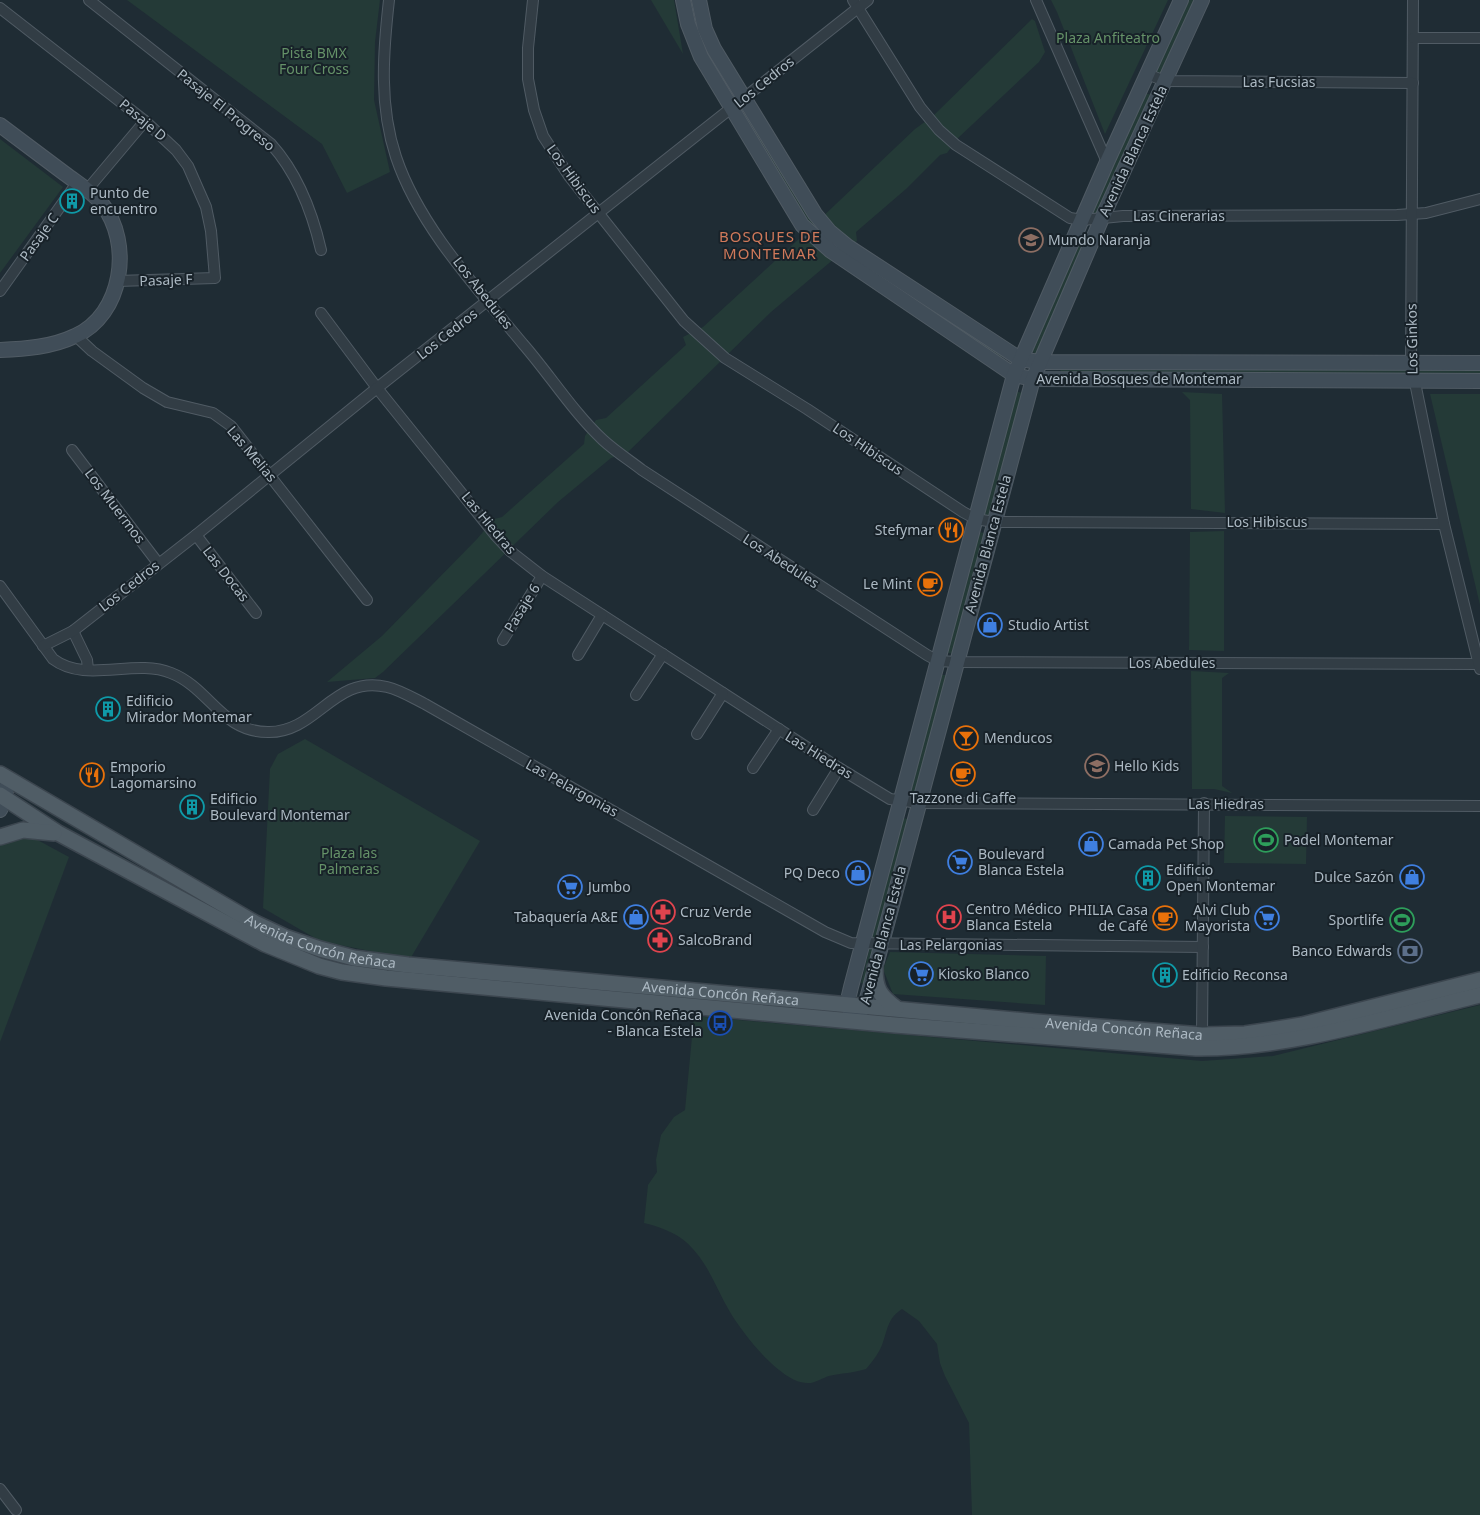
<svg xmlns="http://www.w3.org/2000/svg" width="1480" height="1515" font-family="'Noto Sans',sans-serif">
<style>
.green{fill:#243a37}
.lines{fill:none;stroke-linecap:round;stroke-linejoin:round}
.street-casing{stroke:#505b64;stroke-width:12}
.secondary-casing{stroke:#505b64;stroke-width:16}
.primary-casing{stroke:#3c464f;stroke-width:18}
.street{stroke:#323d45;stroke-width:10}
.secondary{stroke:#404d58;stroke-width:14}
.primary{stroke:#505d66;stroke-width:15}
.labels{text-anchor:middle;stroke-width:4;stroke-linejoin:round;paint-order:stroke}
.park-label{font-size:14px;fill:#659268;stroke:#182229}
.street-label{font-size:14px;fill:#acb9c3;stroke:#182229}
.poi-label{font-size:14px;fill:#acb9c3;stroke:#182229;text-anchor:start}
.neighbourhood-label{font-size:15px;letter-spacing:1px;fill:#d0795a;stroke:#182229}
</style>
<rect width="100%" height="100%" fill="#1f2c34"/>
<!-- green -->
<g class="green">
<polygon points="127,0 380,0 375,42 374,100 390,172 347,193 322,144"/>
<polygon points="651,0 674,0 683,54"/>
<polygon points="1051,0 1168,0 1105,134 1057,12"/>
<polygon points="1185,0 1198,0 1163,75 1153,70"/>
<polygon points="1032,19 1035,21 1045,52 1039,62 958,138 947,153 940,155 906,189 856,232 857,241 845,249 905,293 1003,355 1001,361 841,253 771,312 627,453 611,458 558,502 383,672 375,678 327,682 382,636 477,539 494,519 502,517 584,444 585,436 596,420 606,418 686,345 683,337 703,327 812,227 744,115 748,112 817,222 915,129 933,116"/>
<polygon points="1143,93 1153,95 1099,214 1091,212"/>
<polygon points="0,139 63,187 0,273"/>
<polygon points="1089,233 1036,354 1030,350 1081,235"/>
<polygon points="1059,368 1480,369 1480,374 1062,373"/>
<polygon points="1015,391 1022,393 990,516 982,514"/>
<polygon points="1182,392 1222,394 1225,513 1191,509 1190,400"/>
<polygon points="1430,394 1480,394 1480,605"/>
<polygon points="1224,531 1224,651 1189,650 1190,532"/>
<polygon points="978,532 985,533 953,654 945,652"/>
<polygon points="1191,671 1229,673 1222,678 1222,786 1232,793 1214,789 1192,789"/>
<polygon points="939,675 947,675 915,797 909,796"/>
<polygon points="305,739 480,841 410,959 320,941 263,908 270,769 278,754"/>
<polygon points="1225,816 1307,817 1306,864 1224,863"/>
<polygon points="902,818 909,819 866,984 861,983"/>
<polygon points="32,837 69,857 0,1042 0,843"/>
<polygon points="890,952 1046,956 1045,1005 893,994 883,969"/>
<path d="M1480,1005V1515H972L969,1423L945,1376L940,1363L937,1344L919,1321L902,1309C888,1318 888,1328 883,1342C880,1352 873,1361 866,1369C854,1373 841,1373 829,1376C822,1378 814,1384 807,1383C781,1383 743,1334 730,1312C715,1287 709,1263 686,1242C675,1232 657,1226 644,1223L648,1185L657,1172L656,1160L661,1135L674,1117L685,1110L694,1016L1202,1061L1273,1056Z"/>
</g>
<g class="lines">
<!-- street casing -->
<g class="street-casing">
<g id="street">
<path d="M89,0L271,144C298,174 312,211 321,250"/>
<path d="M389,0C383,53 379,106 396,157C419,226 477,288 523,344C550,375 573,412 603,440C615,451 629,460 642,470L927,655L938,661L957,662L1479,664"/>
<polyline points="533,0 528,48 528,79 534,110 543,136 569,176 684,321 725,358 807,409 963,512 976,519 994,522 1444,524"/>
<polyline points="853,0 920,107 939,130 956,145 1070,218 1083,220 1123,216 1397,215 1426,213 1480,199"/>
<polyline points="1036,0 1107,162"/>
<polyline points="1413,0 1411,363 1444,524 1480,669"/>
<polyline points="0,8 145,121 176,150 188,166 206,207 211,231 215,278 117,281"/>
<polyline points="1413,38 1480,38"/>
<polyline points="1147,74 1165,81 1413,83"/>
<polyline points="87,190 145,121"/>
<polyline points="0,291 77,183"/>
<polyline points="321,313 377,388 496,536 510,551 542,576 839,768 890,799 919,803 1480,806"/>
<polyline points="76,336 92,351 143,388 167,402 213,413 231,426 367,600"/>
<polyline points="72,450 158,563"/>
<polyline points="196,535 256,613"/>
<path d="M0,586L53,659C86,684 134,658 171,673C210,688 221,732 268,732C317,733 334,674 387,687C400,690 413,698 425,704L825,932L851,943L1203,947"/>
<polyline points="73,631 87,660 88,669"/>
<polyline points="503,640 542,576"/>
<polyline points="43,646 73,631 196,535 377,388 868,0"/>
<polyline points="578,655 602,615"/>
<polyline points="636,695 663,654"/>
<polyline points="697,734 723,693"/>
<polyline points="753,768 779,729"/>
<polyline points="813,810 839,768"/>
<polyline points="1202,1035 1204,803"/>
<polyline points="0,1489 16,1510"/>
</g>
</g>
<!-- secondary casing -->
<g class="secondary-casing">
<g id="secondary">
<polyline points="683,0 688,24 701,57 802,225 831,251 1014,375 1033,379 1480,381"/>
<polyline points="699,0 705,29 714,49 815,214 830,232 847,246 1020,359 1039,362 1480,363"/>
<path d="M0,125C21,141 43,157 64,173C77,183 92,191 102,204C133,243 123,315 75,336C52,347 25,349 0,350"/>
<polyline points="0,810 5,799 8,779"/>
<polyline points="851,1014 847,1004 851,987 1014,375 1107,162 1181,0"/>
<polyline points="859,1014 865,1006 1033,379 1102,218 1202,0"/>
</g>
</g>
<!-- primary casing -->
<g class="primary-casing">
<g id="primary">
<path id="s1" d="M0,774L255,923L285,937L320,949L354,958L408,965L1037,1022L1202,1035L1245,1034L1302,1025L1480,980"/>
<path d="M0,795L58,833L265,944L319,966L342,972L386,978L895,1025L1196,1048C1291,1049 1388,1017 1480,995"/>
<polyline points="0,837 23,830 54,833"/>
<path d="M875,968C875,989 880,996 896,1008"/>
</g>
</g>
<!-- street -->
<use href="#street" class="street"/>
<!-- secondary -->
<use href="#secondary" class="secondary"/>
<!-- primary -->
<use href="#primary" class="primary"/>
</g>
<!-- icons -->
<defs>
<g id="building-ring" transform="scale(1.25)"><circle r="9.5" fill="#182229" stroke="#0f9aa8" stroke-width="1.5"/><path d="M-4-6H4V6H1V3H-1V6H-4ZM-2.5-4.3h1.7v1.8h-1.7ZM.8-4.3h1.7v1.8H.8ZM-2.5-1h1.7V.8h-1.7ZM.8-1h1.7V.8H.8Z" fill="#0f9aa8"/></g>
<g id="school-ring" transform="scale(1.25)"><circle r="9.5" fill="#182229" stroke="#8d6e63" stroke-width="1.5"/><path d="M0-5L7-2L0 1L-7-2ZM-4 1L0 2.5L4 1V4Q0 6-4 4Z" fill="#8d6e63"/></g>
<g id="restaurant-ring" transform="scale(1.25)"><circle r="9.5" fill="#182229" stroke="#e8710a" stroke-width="1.5"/><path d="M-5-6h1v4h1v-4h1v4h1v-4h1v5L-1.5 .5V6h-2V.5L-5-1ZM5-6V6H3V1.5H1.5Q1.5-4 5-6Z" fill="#e8710a"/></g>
<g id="cafe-ring" transform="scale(1.25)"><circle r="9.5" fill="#182229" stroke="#e8710a" stroke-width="1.5"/><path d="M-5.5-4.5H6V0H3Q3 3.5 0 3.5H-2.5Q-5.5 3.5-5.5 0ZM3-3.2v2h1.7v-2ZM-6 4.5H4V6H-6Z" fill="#e8710a"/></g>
<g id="shop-ring" transform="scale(1.25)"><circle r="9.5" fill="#182229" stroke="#3f7fe0" stroke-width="1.5"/><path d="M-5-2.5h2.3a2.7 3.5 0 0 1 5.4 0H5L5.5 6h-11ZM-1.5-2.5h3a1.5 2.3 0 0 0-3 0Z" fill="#3f7fe0"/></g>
<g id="bar-ring" transform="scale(1.25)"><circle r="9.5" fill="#182229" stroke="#e8710a" stroke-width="1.5"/><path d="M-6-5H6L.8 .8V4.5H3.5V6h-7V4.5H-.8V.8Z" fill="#e8710a"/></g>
<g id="stadium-ring" transform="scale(1.25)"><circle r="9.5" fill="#182229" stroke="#2e9e5b" stroke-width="1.5"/><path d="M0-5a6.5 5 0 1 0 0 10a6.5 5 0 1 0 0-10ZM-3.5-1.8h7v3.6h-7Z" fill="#2e9e5b"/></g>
<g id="supermarket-ring" transform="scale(1.25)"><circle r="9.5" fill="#182229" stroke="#3f7fe0" stroke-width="1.5"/><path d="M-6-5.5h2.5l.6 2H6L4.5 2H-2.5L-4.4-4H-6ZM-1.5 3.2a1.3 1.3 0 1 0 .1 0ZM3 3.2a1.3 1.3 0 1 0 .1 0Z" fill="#3f7fe0"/></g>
<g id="pharmacy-ring" transform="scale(1.25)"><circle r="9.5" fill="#182229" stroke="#e0444e" stroke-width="1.5"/><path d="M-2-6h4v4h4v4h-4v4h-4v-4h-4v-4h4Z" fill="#e0444e"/></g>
<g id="hospital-ring" transform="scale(1.25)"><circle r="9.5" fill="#182229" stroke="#e0444e" stroke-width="1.5"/><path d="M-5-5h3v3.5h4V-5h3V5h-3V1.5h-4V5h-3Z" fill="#e0444e"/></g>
<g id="bank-ring" transform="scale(1.25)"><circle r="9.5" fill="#182229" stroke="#5c6f8a" stroke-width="1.5"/><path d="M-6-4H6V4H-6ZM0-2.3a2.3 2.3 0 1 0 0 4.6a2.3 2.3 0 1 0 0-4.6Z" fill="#5c6f8a"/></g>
<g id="bus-ring" transform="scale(1.25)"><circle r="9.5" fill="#182229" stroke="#1a4fb4" stroke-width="1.5"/><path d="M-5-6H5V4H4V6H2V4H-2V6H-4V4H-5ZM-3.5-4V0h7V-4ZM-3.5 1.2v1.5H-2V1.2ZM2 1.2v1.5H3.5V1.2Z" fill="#1a4fb4"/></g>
</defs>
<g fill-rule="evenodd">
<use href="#building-ring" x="72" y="201"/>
<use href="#school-ring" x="1031" y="240"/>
<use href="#restaurant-ring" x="951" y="530"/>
<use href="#cafe-ring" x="930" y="584"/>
<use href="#shop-ring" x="990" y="625"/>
<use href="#building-ring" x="108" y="709"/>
<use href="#bar-ring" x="966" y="738"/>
<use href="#school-ring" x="1097" y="766"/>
<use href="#cafe-ring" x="963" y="774"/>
<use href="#restaurant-ring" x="92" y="775"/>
<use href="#building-ring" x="192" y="807"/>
<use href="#stadium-ring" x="1266" y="840"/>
<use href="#shop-ring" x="1091" y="844"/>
<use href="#supermarket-ring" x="960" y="862"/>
<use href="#shop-ring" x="858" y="873"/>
<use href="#shop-ring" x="1412" y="877"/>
<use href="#building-ring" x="1148" y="878"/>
<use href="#supermarket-ring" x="570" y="887"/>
<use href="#pharmacy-ring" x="663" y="912"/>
<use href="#shop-ring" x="636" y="917"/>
<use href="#hospital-ring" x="949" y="917"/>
<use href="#cafe-ring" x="1165" y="918"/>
<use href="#supermarket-ring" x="1267" y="918"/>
<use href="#stadium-ring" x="1402" y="920"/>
<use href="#pharmacy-ring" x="660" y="940"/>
<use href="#bank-ring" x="1410" y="951"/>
<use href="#supermarket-ring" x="921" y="974"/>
<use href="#building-ring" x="1165" y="975"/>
<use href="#bus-ring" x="720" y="1023"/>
</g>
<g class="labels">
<!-- park labels -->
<g class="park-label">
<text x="1108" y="43">Plaza Anfiteatro</text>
<text x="314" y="58">Pista BMX<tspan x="314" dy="16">Four Cross</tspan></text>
<text x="349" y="858">Plaza las<tspan x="349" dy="16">Palmeras</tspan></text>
</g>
<!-- street labels -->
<g class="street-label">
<text transform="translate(764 82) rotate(-39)" y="5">Los Cedros</text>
<text x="1279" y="87">Las Fucsias</text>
<text transform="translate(226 110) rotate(39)" y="5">Pasaje El Progreso</text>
<text transform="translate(143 120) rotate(40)" y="5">Pasaje D</text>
<text transform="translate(1133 151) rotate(-65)" y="5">Avenida Blanca Estela</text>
<text transform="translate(574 179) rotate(54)" y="5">Los Hibiscus</text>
<text x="1179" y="221">Las Cinerarias</text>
<text transform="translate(39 237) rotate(-54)" y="5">Pasaje C</text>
<text transform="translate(166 280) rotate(-2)" y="5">Pasaje F</text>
<text transform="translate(483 293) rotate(52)" y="5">Los Abedules</text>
<text transform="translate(447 334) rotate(-38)" y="5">Los Cedros</text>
<text transform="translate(1412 339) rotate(-91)" y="5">Los Ginkos</text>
<text x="1139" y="384">Avenida Bosques de Montemar</text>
<text transform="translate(868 449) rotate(34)" y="5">Los Hibiscus</text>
<text transform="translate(252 454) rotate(50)" y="5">Las Melias</text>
<text transform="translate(115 506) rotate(53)" y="5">Los Muermos</text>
<text x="1267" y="527">Los Hibiscus</text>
<text transform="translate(489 523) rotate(50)" y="5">Las Hiedras</text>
<text transform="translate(988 544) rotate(-75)" y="5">Avenida Blanca Estela</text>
<text transform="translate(781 561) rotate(33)" y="5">Los Abedules</text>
<text transform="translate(226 574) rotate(52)" y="5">Las Docas</text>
<text transform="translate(129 586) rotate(-38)" y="5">Los Cedros</text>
<text transform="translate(522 608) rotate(-58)" y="5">Pasaje 6</text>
<text x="1172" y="668">Los Abedules</text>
<text transform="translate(819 755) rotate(32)" y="5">Las Hiedras</text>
<text transform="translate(572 788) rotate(29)" y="5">Las Pelargonias</text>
<text x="1226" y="809">Las Hiedras</text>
<text transform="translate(883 935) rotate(-75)" y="5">Avenida Blanca Estela</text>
<text dy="5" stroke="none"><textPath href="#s1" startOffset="364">Avenida Concón Reñaca</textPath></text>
<text x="951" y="950">Las Pelargonias</text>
<text dy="5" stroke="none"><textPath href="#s1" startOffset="769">Avenida Concón Reñaca</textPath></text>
<text dy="5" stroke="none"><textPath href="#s1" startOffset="1174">Avenida Concón Reñaca</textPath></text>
</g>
<!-- poi labels -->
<g class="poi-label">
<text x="90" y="198">Punto de<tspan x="90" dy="16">encuentro</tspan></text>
<text x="1048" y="245">Mundo Naranja</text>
<text x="934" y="535" text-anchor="end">Stefymar</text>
<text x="912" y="589" text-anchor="end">Le Mint</text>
<text x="1008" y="630">Studio Artist</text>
<text x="126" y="706">Edificio<tspan x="126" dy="16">Mirador Montemar</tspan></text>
<text x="984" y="743">Menducos</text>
<text x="1114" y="771">Hello Kids</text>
<text x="110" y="772">Emporio<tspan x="110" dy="16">Lagomarsino</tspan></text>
<text x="963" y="803" text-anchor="middle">Tazzone di Caffe</text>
<text x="210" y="804">Edificio<tspan x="210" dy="16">Boulevard Montemar</tspan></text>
<text x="1284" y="845">Padel Montemar</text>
<text x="1108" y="849">Camada Pet Shop</text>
<text x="978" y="859">Boulevard<tspan x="978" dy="16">Blanca Estela</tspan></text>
<text x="1166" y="875">Edificio<tspan x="1166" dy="16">Open Montemar</tspan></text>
<text x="840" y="878" text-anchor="end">PQ Deco</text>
<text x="1394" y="882" text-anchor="end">Dulce Sazón</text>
<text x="588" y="892">Jumbo</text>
<text x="966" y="914">Centro Médico<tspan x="966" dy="16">Blanca Estela</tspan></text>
<text x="1148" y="915" text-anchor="end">PHILIA Casa<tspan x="1148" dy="16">de Café</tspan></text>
<text x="1250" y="915" text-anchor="end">Alvi Club<tspan x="1250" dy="16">Mayorista</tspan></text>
<text x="680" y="917">Cruz Verde</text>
<text x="618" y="922" text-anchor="end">Tabaquería A&amp;E</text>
<text x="1384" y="925" text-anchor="end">Sportlife</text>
<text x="678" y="945">SalcoBrand</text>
<text x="1392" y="956" text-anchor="end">Banco Edwards</text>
<text x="938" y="979">Kiosko Blanco</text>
<text x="1182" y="980">Edificio Reconsa</text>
<text x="702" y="1020" text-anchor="end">Avenida Concón Reñaca<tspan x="702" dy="16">- Blanca Estela</tspan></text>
</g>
<!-- neighbourhood labels -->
<g class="neighbourhood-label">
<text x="770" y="242">BOSQUES DE<tspan x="770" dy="17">MONTEMAR</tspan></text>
</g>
</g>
</svg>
